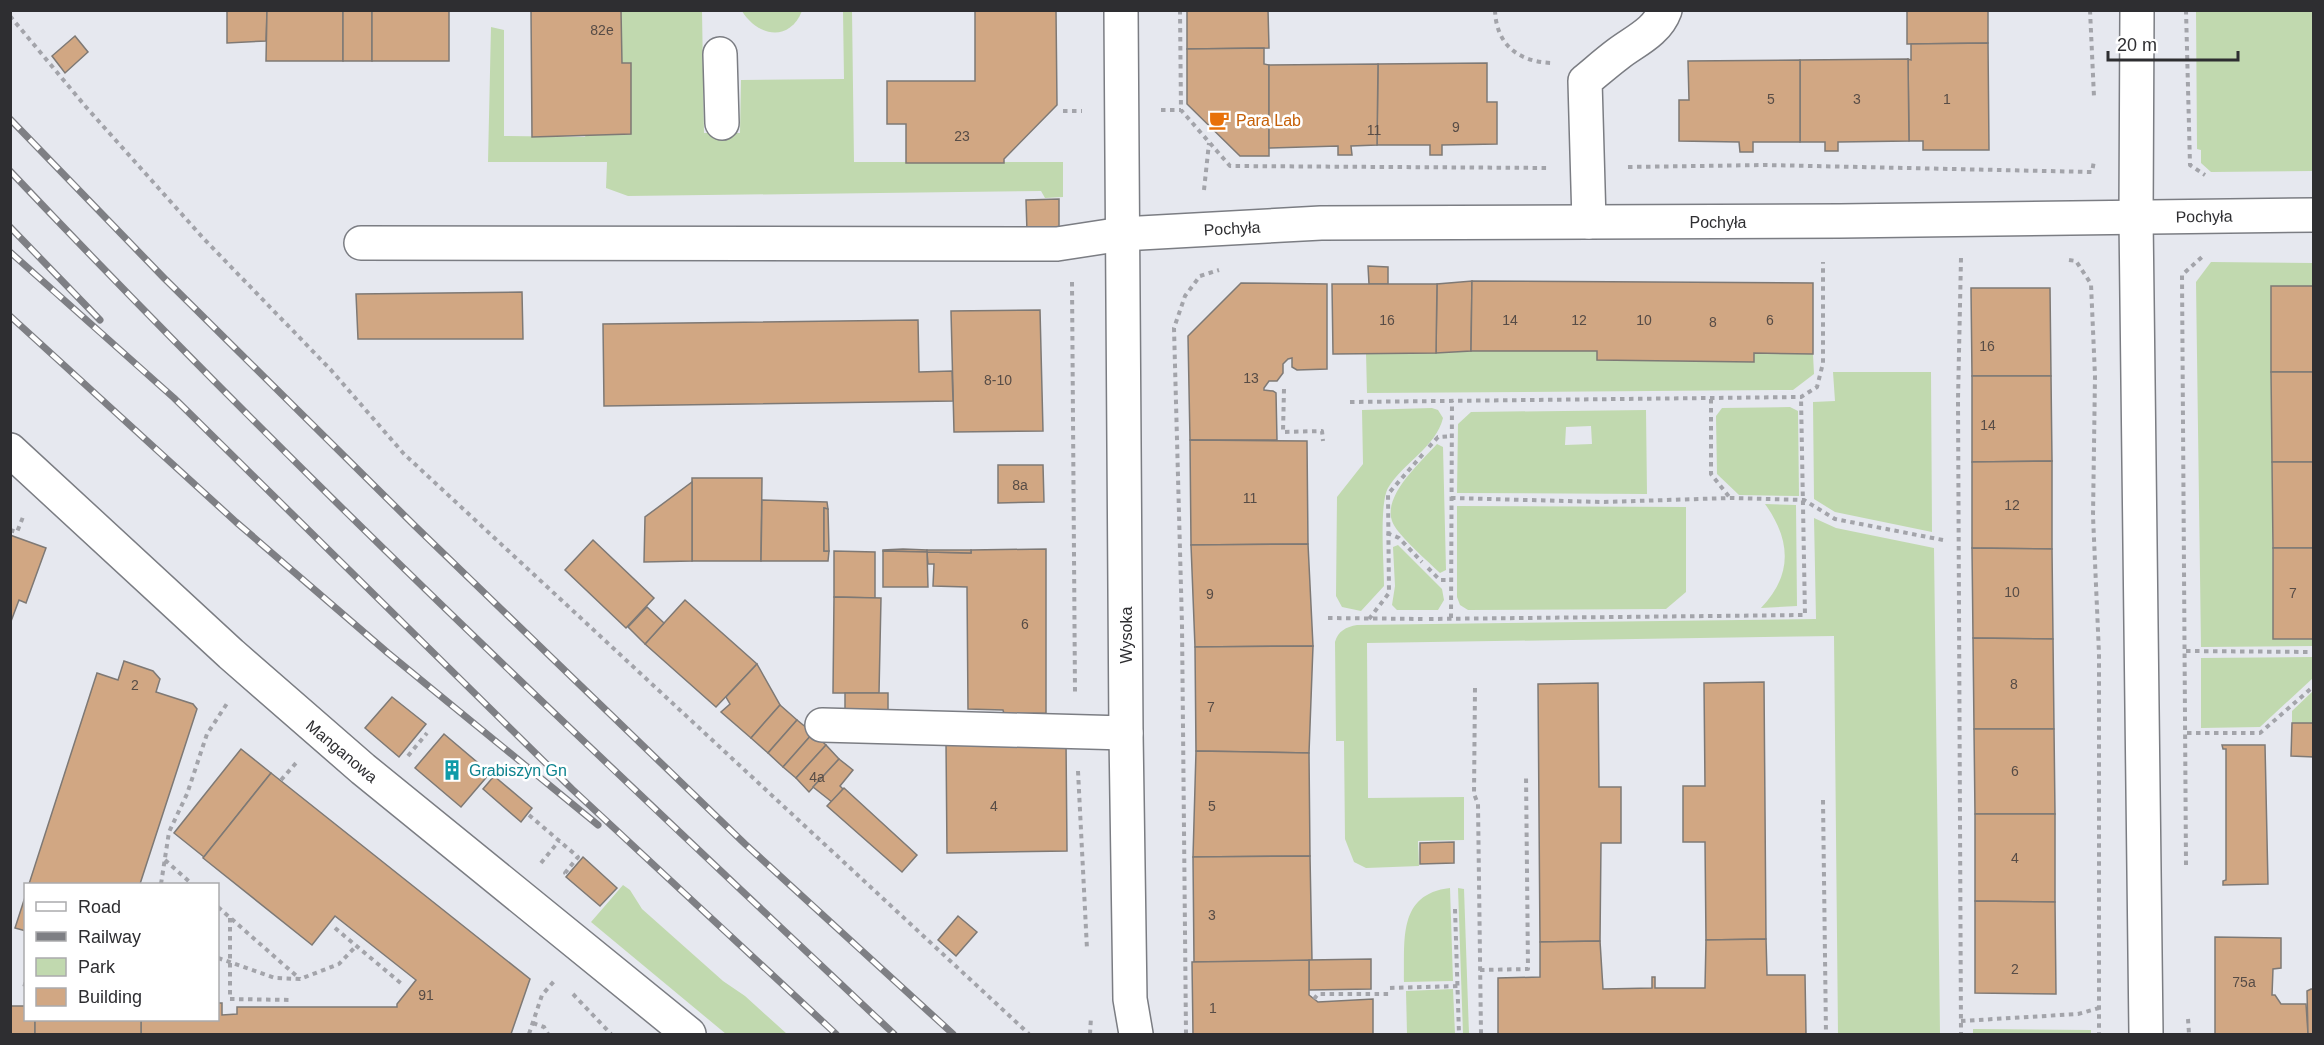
<svg xmlns="http://www.w3.org/2000/svg" width="2324" height="1045" font-family="Helvetica,sans-serif">
<style>
.green{fill:#c1d9af;fill-rule:evenodd}
.building{fill:#d1a783;stroke:#7e7975;stroke-width:1.5}
.lines{fill:none;stroke-linecap:round;stroke-linejoin:round}
.minor-casing{stroke:#7b7d83;stroke-width:36}
.path{stroke:#a3a4aa;stroke-width:4;stroke-dasharray:4.5 4.5;stroke-linecap:butt}
.minor{stroke:#fff;stroke-width:33}
.rail-casing{stroke:#7e7f84;stroke-width:7}
.rail{stroke:#fff;stroke-width:4.5;stroke-dasharray:14;stroke-linecap:butt}
.labels{text-anchor:middle;stroke-width:5;stroke-linejoin:round;paint-order:stroke}
.number-label{font-size:14px;fill:#574c46}
.food-label{font-size:16px;fill:#c56008;stroke:#fff;text-anchor:start}
.street-label{font-size:16px;fill:#2e2e31;stroke:#fff}
.culture-label{font-size:16px;fill:#0d838f;stroke:#fff;text-anchor:start}
</style>
<rect width="100%" height="100%" fill="#e6e8ef"/>
<!-- green -->
<g class="green">
<polygon points="621,11 702,11 704,133 740,133 741,80 844,79 843,11 852,11 854,162 1063,162 1063,197 1045,198 1041,191 628,196 606,188 607,162 488,162 491,27 504,30 504,136 585,137 586,135 631,134 631,63 622,63"/>
<path d="M742,11H802C789,43 757,36 742,11Z"/>
<polygon points="2196,11 2313,11 2313,171 2211,172 2201,163 2201,150 2197,149"/>
<polygon points="2211,262 2313,263 2313,286 2271,287 2273,639 2313,639 2313,646 2201,647 2196,282"/>
<polygon points="1471,351 1597,351 1598,360 1753,362 1754,353 1813,354 1814,374 1793,390 1367,393 1366,353 1436,353"/>
<polygon points="1833,372 1931,372 1932,532 1835,512 1814,499 1813,402 1835,401"/>
<polygon points="1790,407 1798,411 1799,496 1739,495 1717,474 1716,416 1722,408"/>
<path d="M1432,408L1438,410L1443,418C1436,447 1403,463 1388,488C1379,504 1384,565 1384,586L1361,611L1342,607L1336,596L1337,497L1363,464L1362,410Z"/>
<path d="M1646,410L1647,494L1457,493L1458,424L1471,412ZM1591,426L1592,444L1565,445L1566,427Z"/>
<path d="M1437,444L1443,447L1446,570L1440,573C1429,562 1396,534 1392,521C1383,495 1421,462 1437,444Z"/>
<path d="M1765,504L1796,505L1797,606L1761,608C1793,575 1791,540 1765,504Z"/>
<polygon points="1457,506 1686,507 1686,592 1666,609 1468,610 1460,605 1457,597"/>
<path d="M1814,518L1836,528L1934,548L1940,1034H1838L1834,636L1367,643L1368,798L1464,797V840L1418,841L1419,866L1366,868L1354,862L1345,839L1344,741H1336L1335,642C1338,631 1346,627 1357,625L1816,619Z"/>
<polygon points="1398,545 1442,589 1444,600 1438,610 1397,610 1392,605 1395,586 1393,547"/>
<polygon points="2313,657 2313,678 2260,727 2201,728 2201,658"/>
<polygon points="2313,691 2313,723 2292,723 2292,711"/>
<polygon points="623,885 630,890 642,909 723,981 745,996 787,1034 726,1034 591,922"/>
<path d="M1450,888L1453,981L1404,982C1405,941 1397,894 1450,888Z"/>
<polygon points="1458,888 1464,889 1469,1034 1463,1034"/>
<polygon points="1453,989 1455,1034 1407,1034 1406,991"/>
<polygon points="1973,1029 2091,1030 2091,1034 1973,1034"/>
</g>
<!-- building -->
<g class="building">
<polygon points="227,10 267,10 266,41 227,43"/>
<polygon points="267,10 343,10 343,61 266,61"/>
<rect x="343" y="10" width="29" height="51"/>
<rect x="372" y="10" width="77" height="51"/>
<polygon points="531,10 621,10 622,63 631,63 631,134 532,137"/>
<polygon points="975,10 1056,10 1057,105 1004,159 1004,163 906,163 906,124 887,124 887,81 975,81"/>
<polygon points="1187,10 1268,10 1269,48 1187,49"/>
<polygon points="1907,10 1988,10 1988,43 1907,44"/>
<polygon points="75,36 88,52 65,73 52,56"/>
<polygon points="1988,43 1989,150 1923,150 1923,141 1909,141 1908,59 1911,60 1911,44"/>
<polygon points="1264,48 1264,64 1269,65 1269,156 1240,156 1187,104 1187,49"/>
<polygon points="1908,59 1909,141 1838,142 1838,151 1825,151 1825,142 1800,142 1800,60"/>
<polygon points="1800,60 1800,142 1753,142 1753,152 1740,152 1739,142 1679,141 1679,100 1689,100 1688,61"/>
<polygon points="1487,63 1487,102 1497,102 1497,144 1442,145 1442,155 1430,155 1430,145 1377,145 1378,64"/>
<polygon points="1378,64 1377,145 1351,146 1352,155 1338,155 1338,146 1269,148 1269,65"/>
<polygon points="1059,199 1059,231 1027,232 1026,200"/>
<polygon points="1368,266 1388,267 1388,284 1369,284"/>
<polygon points="1472,281 1471,351 1436,353 1437,284"/>
<polygon points="1472,281 1813,283 1813,354 1754,353 1754,362 1597,360 1597,351 1471,351"/>
<polygon points="1241,283 1327,284 1327,369 1297,370 1292,367 1292,358 1288,359 1283,364 1283,373 1277,381 1269,381 1264,388 1264,390 1273,391 1276,393 1277,440 1190,440 1188,336"/>
<polygon points="1332,284 1437,284 1436,353 1333,354"/>
<rect x="2271" y="286" width="43" height="86"/>
<polygon points="1971,288 2050,288 2051,376 1972,376"/>
<polygon points="522,292 523,339 358,339 356,294"/>
<polygon points="1040,310 1043,431 954,432 951,311"/>
<polygon points="918,320 919,372 952,371 953,401 604,406 603,324"/>
<polygon points="2271,372 2314,372 2314,462 2272,462"/>
<polygon points="1972,376 2051,376 2052,461 1972,462"/>
<polygon points="1190,440 1307,441 1308,544 1191,545"/>
<polygon points="2052,461 2052,549 1972,548 1972,462"/>
<polygon points="2272,462 2314,462 2314,548 2273,548"/>
<polygon points="998,465 1043,465 1044,502 998,503"/>
<polygon points="692,478 762,478 761,561 692,561"/>
<polygon points="692,482 692,561 644,562 645,517"/>
<polygon points="762,500 827,502 828,509 824,508 824,551 829,551 828,561 761,561"/>
<polygon points="824,508 828,509 829,551 824,551"/>
<polygon points="10,535 46,548 26,603 19,600 10,624"/>
<polygon points="593,540 654,598 626,628 565,570"/>
<polygon points="1308,544 1313,646 1195,647 1191,545"/>
<polygon points="1972,548 2052,549 2053,639 1973,638"/>
<rect x="2273" y="548" width="41" height="91"/>
<polygon points="903,549 927,550 927,552 883,551 883,550"/>
<polygon points="1046,549 1046,713 1004,714 1003,710 968,709 967,587 933,586 934,564 928,564 927,552 971,553 971,550"/>
<polygon points="927,550 971,550 971,553 927,552"/>
<polygon points="834,551 875,552 875,598 834,597"/>
<polygon points="883,551 927,552 928,587 883,587"/>
<polygon points="834,597 881,598 879,693 833,693"/>
<polygon points="685,600 757,664 716,707 645,644"/>
<polygon points="647,607 664,623 645,644 628,627"/>
<polygon points="1973,638 2053,639 2054,729 1974,729"/>
<polygon points="1313,646 1309,753 1196,751 1195,647"/>
<polygon points="124,661 153,671 160,679 156,692 193,704 197,709 140,884 29,884 97,673 118,680"/>
<polygon points="757,664 780,705 751,738 721,712 730,704 726,697"/>
<polygon points="1764,682 1766,939 1706,940 1705,842 1683,842 1683,786 1705,786 1704,683"/>
<polygon points="1598,683 1599,787 1621,787 1621,843 1601,843 1600,941 1540,942 1538,684"/>
<polygon points="845,693 888,693 888,716 845,715"/>
<polygon points="392,697 426,724 399,757 365,728"/>
<polygon points="780,705 797,720 768,753 751,738"/>
<polygon points="797,720 813,733 783,767 768,753"/>
<polygon points="2292,723 2314,723 2314,757 2291,756"/>
<polygon points="1974,729 2054,729 2055,814 1975,814"/>
<polygon points="813,733 826,745 796,778 783,767"/>
<polygon points="444,734 490,773 461,807 415,768"/>
<polygon points="1066,741 1067,851 947,853 946,742"/>
<polygon points="826,745 839,759 809,792 796,778"/>
<polygon points="2222,745 2265,745 2268,884 2223,885 2223,881 2226,880 2226,749 2223,749"/>
<polygon points="241,749 271,773 204,857 174,833"/>
<polygon points="1196,751 1309,753 1310,856 1193,857"/>
<polygon points="839,759 853,770 840,786 843,789 832,802 813,787"/>
<polygon points="271,773 530,979 511,1034 141,1034 141,1020 218,1020 218,1003 222,1003 222,1015 237,1014 237,1007 397,1007 397,1004 416,980 335,916 312,945 203,858"/>
<polygon points="494,776 532,808 521,822 483,789"/>
<polygon points="844,788 917,855 902,872 827,806"/>
<polygon points="1975,814 2055,814 2055,902 1975,901"/>
<polygon points="1454,842 1454,863 1420,864 1420,843"/>
<polygon points="1310,856 1312,961 1194,962 1193,857"/>
<polygon points="583,857 617,888 600,906 566,877"/>
<polygon points="26,894 26,931 15,928"/>
<polygon points="1975,901 2055,902 2056,994 1975,993"/>
<polygon points="958,916 977,932 956,956 938,940"/>
<polygon points="2215,937 2281,938 2281,968 2273,969 2272,995 2275,995 2281,1004 2306,1004 2308,1034 2215,1034"/>
<polygon points="1766,939 1767,975 1805,975 1806,1034 1498,1034 1498,978 1540,977 1540,942 1600,941 1603,989 1652,988 1652,977 1655,977 1655,988 1705,988 1706,940"/>
<polygon points="1371,959 1371,989 1309,990 1309,960"/>
<polygon points="1309,960 1309,995 1318,1002 1373,999 1373,1034 1193,1034 1192,962"/>
<polygon points="2311,989 2314,989 2314,1034 2308,1034 2307,991"/>
<polygon points="10,1006 26,1006 26,1020 35,1020 35,1034 10,1034"/>
<rect x="35" y="1020" width="106" height="14"/>
</g>
<g class="lines">
<!-- minor casing -->
<g class="minor-casing">
<g id="minor">
<polyline points="1121,10 1126,733 1130,999 1136,1034"/>
<polyline points="2137,10 2136,217 2146,1034"/>
<polyline points="720,54 722,123"/>
<path d="M1589,222L1585,81C1596,72 1606,63 1618,54C1635,41 1657,32 1665,10"/>
<polyline points="361,243 1057,244 1122,234 1321,223 1840,221 2314,215"/>
<polyline points="10,450 231,654 363,769 689,1034"/>
<polyline points="822,725 1126,733"/>
</g>
</g>
<!-- path -->
<g class="path">
<polyline points="1180,10 1181,110 1230,166 1548,168"/>
<path d="M1495,10C1496,45 1519,62 1552,63"/>
<polyline points="2090,10 2094,97"/>
<polyline points="2186,10 2190,165 2205,175"/>
<polyline points="10,16 86,107 204,239 331,370 404,454 1029,1034"/>
<polyline points="1161,110 1181,110"/>
<polyline points="1063,111 1082,111"/>
<polyline points="1628,167 1766,165 2092,172 2094,161"/>
<polyline points="1204,190 1209,143"/>
<polyline points="1961,258 1958,399 1961,1034"/>
<polyline points="2069,260 2076,261 2091,284 2095,376 2093,516 2099,654 2099,1034"/>
<polyline points="1072,282 1075,692"/>
<polyline points="1284,389 1283,432 1322,431 1323,441"/>
<polyline points="1711,399 1711,474 1730,498"/>
<polyline points="1350,402 1801,397 1817,387 1823,363 1823,262"/>
<polyline points="1429,447 1438,437 1453,436"/>
<polyline points="1451,498 1604,502 1730,498 1804,500 1835,519 1943,540"/>
<polyline points="10,530 17,532 23,517"/>
<polyline points="1387,533 1399,538 1422,562"/>
<polyline points="1428,568 1440,580 1451,580"/>
<polyline points="1328,618 1423,619"/>
<polyline points="1451,618 1452,401"/>
<polyline points="1369,619 1389,593 1388,494 1423,454"/>
<polyline points="1429,619 1805,615 1801,397"/>
<polyline points="2186,651 2314,652"/>
<polyline points="1475,688 1474,794 1478,804 1481,1034"/>
<polyline points="2187,733 2260,733 2314,686"/>
<polyline points="408,756 427,733"/>
<polyline points="1078,771 1087,949"/>
<polyline points="281,780 296,763"/>
<polyline points="1823,800 1826,1034"/>
<polyline points="529,815 578,857 565,873 567,874"/>
<polyline points="165,860 192,884"/>
<polyline points="541,863 559,841"/>
<polyline points="2186,865 2182,275 2202,257"/>
<polyline points="161,884 169,832 187,794 207,734 228,702"/>
<polyline points="218,907 300,979"/>
<polyline points="1455,909 1459,1034"/>
<polyline points="230,918 230,999 292,1000"/>
<polyline points="335,928 403,985"/>
<polyline points="218,958 275,978 300,979 339,964 356,946"/>
<polyline points="1480,970 1528,969 1526,774"/>
<polyline points="23,984 26,985"/>
<polyline points="1390,988 1458,986"/>
<polyline points="573,994 611,1034"/>
<polyline points="1314,999 1318,994 1390,994"/>
<polyline points="2188,1019 2189,1034"/>
<polyline points="1961,1021 2078,1014 2099,1008"/>
<polyline points="533,1023 544,1027 548,1034"/>
<polyline points="529,1034 542,995 556,979"/>
<polyline points="1090,1034 1091,1017"/>
<polyline points="1186,1034 1182,625 1174,328 1185,296 1200,276 1219,270"/>
</g>
<!-- minor -->
<use href="#minor" class="minor"/>
<!-- rail casing -->
<g class="rail-casing">
<g id="rail">
<polyline points="10,119 164,278 415,526 745,844 953,1034"/>
<path d="M10,171C293,470 594,752 894,1034"/>
<polyline points="10,227 100,320"/>
<polyline points="10,252 174,398 572,789 836,1034"/>
<polyline points="10,316 236,522 388,653 598,825"/>
</g>
</g>
<!-- rail -->
<use href="#rail" class="rail"/>
</g>
<!-- icons -->
<defs>
<g id="cafe-bare" transform="scale(1.62)"><path d="M-5.5-4.5H6V0H3Q3 3.5 0 3.5H-2.5Q-5.5 3.5-5.5 0ZM3-3.2v2h1.7v-2ZM-6 4.5H4V6H-6Z" fill="#e8710a" stroke="#fff" stroke-width="2.5" paint-order="stroke"/></g>
<g id="building-bare" transform="scale(1.62)"><path d="M-4-6H4V6H1V3H-1V6H-4ZM-2.5-4.3h1.7v1.8h-1.7ZM.8-4.3h1.7v1.8H.8ZM-2.5-1h1.7V.8h-1.7ZM.8-1h1.7V.8H.8Z" fill="#0f9aa8" stroke="#fff" stroke-width="2.5" paint-order="stroke"/></g>
</defs>
<g fill-rule="evenodd">
<use href="#cafe-bare" x="1219" y="120"/>
<use href="#building-bare" x="452" y="770"/>
</g>
<g class="labels">
<!-- number labels -->
<g class="number-label">
<text x="602" y="35">82e</text>
<text x="1771" y="104">5</text>
<text x="1857" y="104">3</text>
<text x="1947" y="104">1</text>
<text x="1456" y="132">9</text>
<text x="1374" y="135">11</text>
<text x="962" y="141">23</text>
<text x="1387" y="325">16</text>
<text x="1510" y="325">14</text>
<text x="1579" y="325">12</text>
<text x="1644" y="325">10</text>
<text x="1770" y="325">6</text>
<text x="1713" y="327">8</text>
<text x="1987" y="351">16</text>
<text x="1251" y="383">13</text>
<text x="998" y="385">8-10</text>
<text x="1988" y="430">14</text>
<text x="1020" y="490">8a</text>
<text x="1250" y="503">11</text>
<text x="2012" y="510">12</text>
<text x="2012" y="597">10</text>
<text x="2293" y="598">7</text>
<text x="1210" y="599">9</text>
<text x="1025" y="629">6</text>
<text x="2014" y="689">8</text>
<text x="135" y="690">2</text>
<text x="1211" y="712">7</text>
<text x="2015" y="776">6</text>
<text x="817" y="782">4a</text>
<text x="994" y="811">4</text>
<text x="1212" y="811">5</text>
<text x="2015" y="863">4</text>
<text x="1212" y="920">3</text>
<text x="2015" y="974">2</text>
<text x="2244" y="987">75a</text>
<text x="426" y="1000">91</text>
<text x="1213" y="1013">1</text>
</g>
<!-- food labels -->
<g class="food-label">
<text x="1236" y="126">Para Lab</text>
</g>
<!-- street labels -->
<g class="street-label">
<text transform="translate(2204 216) rotate(-1)" y="6">Pochyła</text>
<text x="1718" y="228">Pochyła</text>
<text transform="translate(1232 228) rotate(-3)" y="6">Pochyła</text>
<text transform="translate(1126 635) rotate(-90)" y="6">Wysoka</text>
<text transform="translate(342 751) rotate(40)" y="6">Manganowa</text>
</g>
<!-- culture labels -->
<g class="culture-label">
<text x="469" y="776">Grabiszyn Gn</text>
</g>
</g>
<!-- border -->
<rect width="2324" height="1045" fill="none" stroke="#2e2e31" stroke-width="24"/>
<!-- legend -->
<rect x="24" y="883" width="195" height="138" fill="#ffffff" stroke="#ababad" stroke-width="1.5"/>
<rect x="36" y="902" width="30" height="9" fill="#ffffff" stroke="#ababad" stroke-width="1.5"/>
<text x="78" y="913" font-size="18" fill="#2e2e31">Road</text>
<rect x="36" y="932" width="30" height="9" fill="#7e7f84" stroke="#ababad" stroke-width="1.5"/>
<text x="78" y="943" font-size="18" fill="#2e2e31">Railway</text>
<rect x="36" y="958" width="30" height="18" fill="#c1d9af" stroke="#ababad" stroke-width="1.5"/>
<text x="78" y="973" font-size="18" fill="#2e2e31">Park</text>
<rect x="36" y="988" width="30" height="18" fill="#d1a783" stroke="#ababad" stroke-width="1.5"/>
<text x="78" y="1003" font-size="18" fill="#2e2e31">Building</text>
<!-- scale -->
<path d="M2108 51v9h130v-9" fill="none" stroke="#2e2e31" stroke-width="3"/>
<text x="2117" y="51" font-size="18" fill="#2e2e31" stroke="#ffffff" stroke-width="4.5" paint-order="stroke">20 m</text>
</svg>
